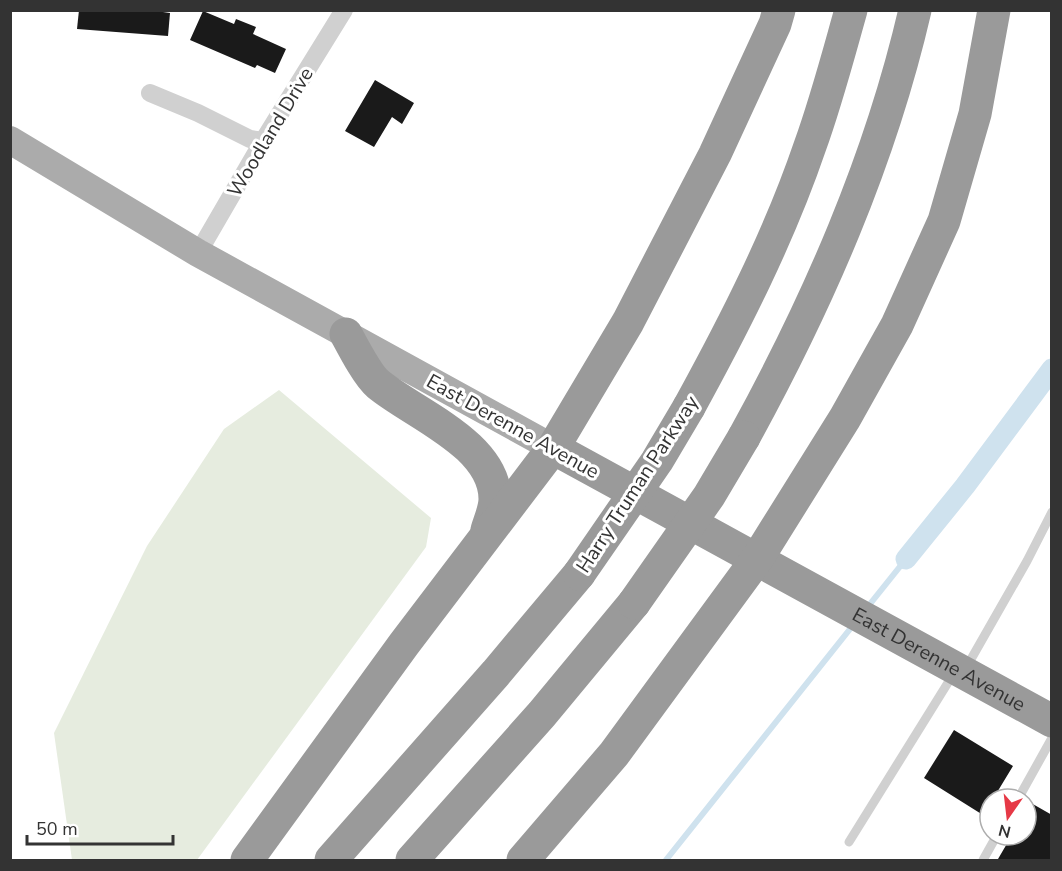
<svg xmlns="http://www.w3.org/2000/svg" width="1062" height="871" font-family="'Nunito Sans',sans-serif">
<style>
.green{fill:#e6ecdf}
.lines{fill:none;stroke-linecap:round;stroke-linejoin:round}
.stream{stroke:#cfe2ee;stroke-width:6}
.canal{stroke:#cfe2ee;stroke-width:21}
.building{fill:#1a1a1a}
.lane{stroke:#d0d0d0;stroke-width:9}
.street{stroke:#d0d0d0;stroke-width:18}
.primary{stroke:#ababab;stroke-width:28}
.highway{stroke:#9a9a9a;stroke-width:33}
.highway-bridge{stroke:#9a9a9a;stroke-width:33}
.labels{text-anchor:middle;stroke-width:6;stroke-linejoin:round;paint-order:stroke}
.street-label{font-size:20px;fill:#333;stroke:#fff}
</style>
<rect width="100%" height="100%" fill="#fff"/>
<!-- green -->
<polygon class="green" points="279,390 431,518 426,547 197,860 72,860 54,733 147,546 224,429"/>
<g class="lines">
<!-- stream -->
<g class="stream">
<polyline points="866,609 906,559"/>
<polyline points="666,860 854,624"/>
</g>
<!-- canal -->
<polyline class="canal" points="906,559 965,486 1052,369"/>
</g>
<!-- building -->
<g class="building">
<polygon points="79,10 149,10 170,13 168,36 77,29"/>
<polygon points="203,11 234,24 236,19 256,27 253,34 286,49 275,73 257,65 255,68 190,40"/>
<polygon points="375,80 414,103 402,124 392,117 374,147 345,131"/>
<polygon points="954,730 1013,766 993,799 990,799 990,803 983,815 924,778"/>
<polygon points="1031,803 1052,815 1052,860 1000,860 998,859 1012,835 1026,835 1026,811"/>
</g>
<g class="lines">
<!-- lane -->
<g class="lane">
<polyline points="966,668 1027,561 1052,512"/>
<polyline points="1018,799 1052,738"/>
<polyline points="849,842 954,673"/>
<polyline points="983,860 997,835"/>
</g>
<!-- street -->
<g class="street">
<polyline points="150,93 198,113 250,139 263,141"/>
<polyline points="198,253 263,141 344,10"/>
</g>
<!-- primary -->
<polyline class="primary" points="10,140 198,253 553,448"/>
<!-- highway -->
<g class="highway">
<path d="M346,334C353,347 368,376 378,384C414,414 495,444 495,499C495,509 490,520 487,530"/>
<path d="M689,407C735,323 779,237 810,146C826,102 838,56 851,10"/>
<path d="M744,437C818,302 880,161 915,10"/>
<path id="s1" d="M553,448L1052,721"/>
<polyline points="247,860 404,644 553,448 628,322 715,154 775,24 779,10"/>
<polyline points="331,860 496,673 579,574"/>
<polyline points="412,860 542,714 634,603"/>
<polyline points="523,860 614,754 757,559 845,418 897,325 944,221 975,114 994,10"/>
</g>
<!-- highway-bridge -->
<g class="highway-bridge">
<polyline points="579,574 657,461 689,407"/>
<polyline points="634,603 709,496 744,437"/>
</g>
</g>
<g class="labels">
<!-- street labels -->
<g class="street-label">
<text transform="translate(270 132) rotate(-59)" y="7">Woodland Drive</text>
<text transform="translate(513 426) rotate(29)" y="7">East Derenne Avenue</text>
<text transform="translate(637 484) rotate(-57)" y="7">Harry Truman Parkway</text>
<text dy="7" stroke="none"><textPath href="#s1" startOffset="440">East Derenne Avenue</textPath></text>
</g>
</g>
<!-- border -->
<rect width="1062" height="871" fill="none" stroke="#333333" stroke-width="24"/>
<!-- north arrow -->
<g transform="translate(1008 817) rotate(194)"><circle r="28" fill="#ffffff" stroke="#adadad" stroke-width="1.5"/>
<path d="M0-4.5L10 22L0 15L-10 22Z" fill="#e63946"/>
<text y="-9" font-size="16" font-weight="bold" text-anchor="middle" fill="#333333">N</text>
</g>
<!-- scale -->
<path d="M27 835v9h146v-9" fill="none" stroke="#333333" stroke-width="3"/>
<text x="36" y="835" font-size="18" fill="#333333" stroke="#ffffff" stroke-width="4.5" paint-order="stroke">50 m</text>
</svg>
